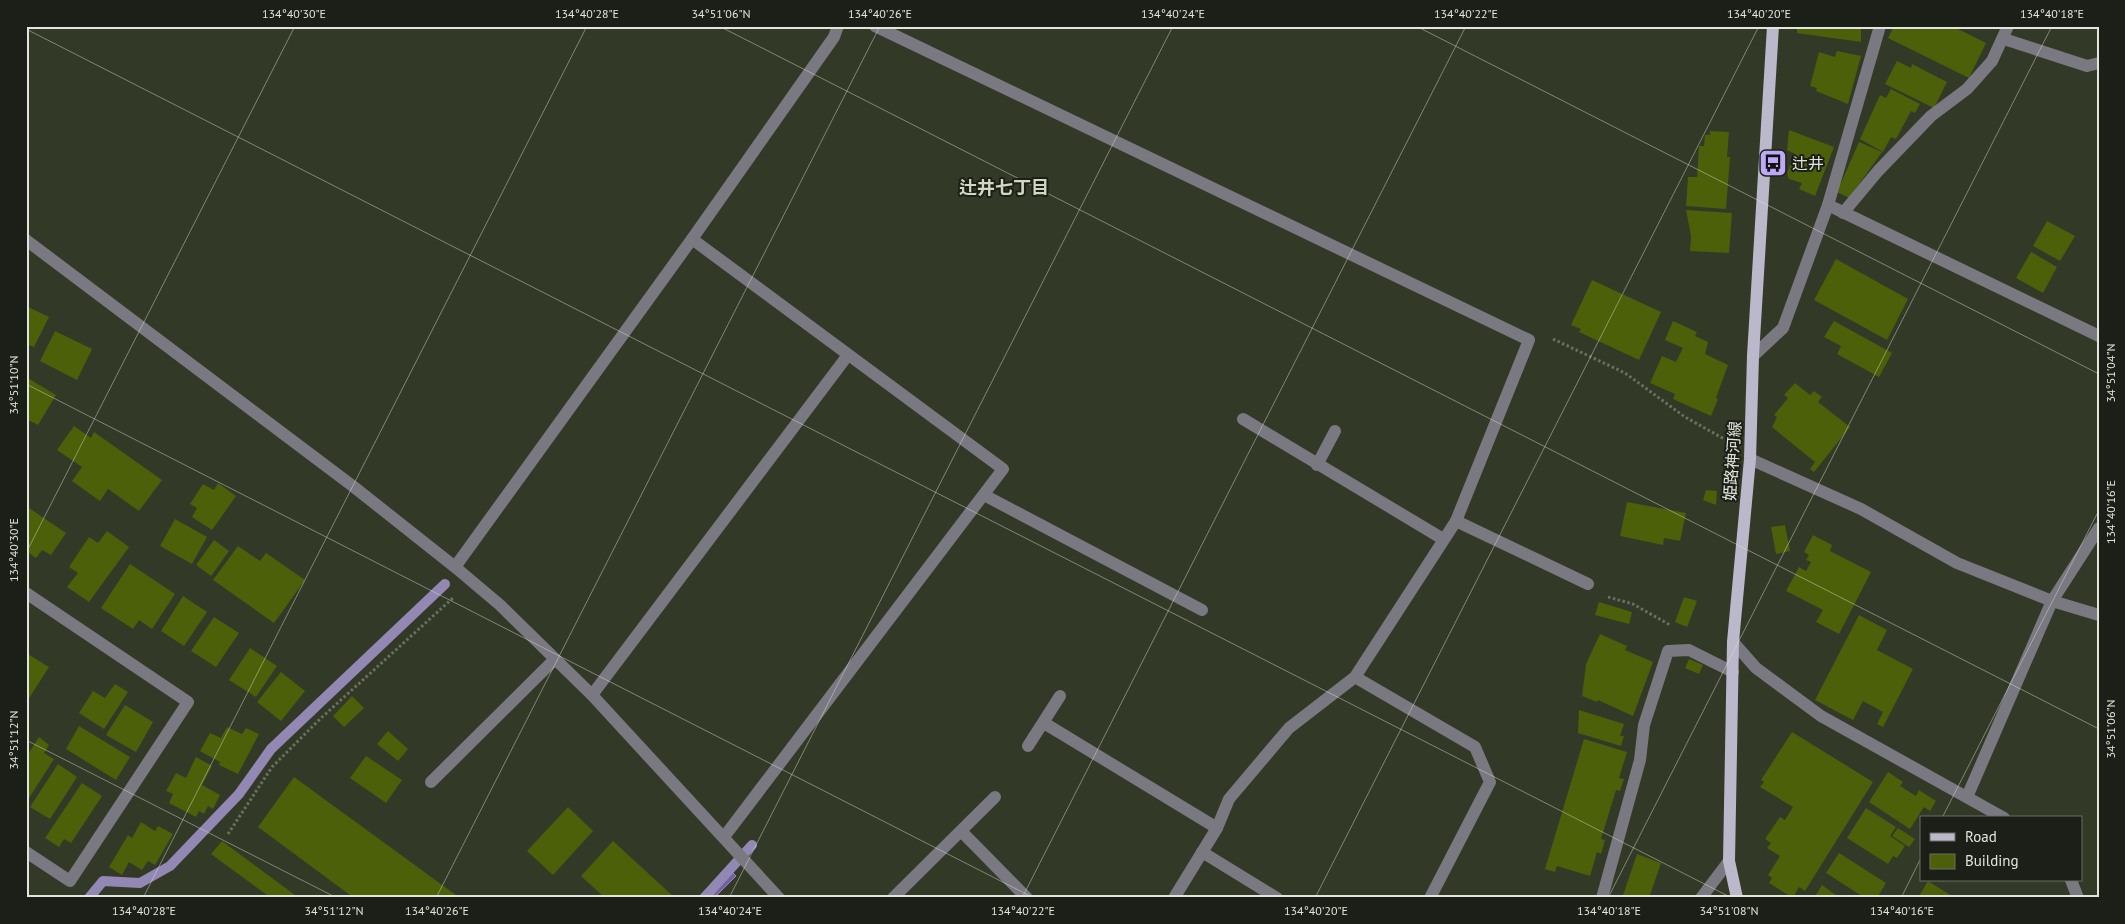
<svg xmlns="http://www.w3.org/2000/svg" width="2125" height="924" font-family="'PT Sans','Noto Sans JP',sans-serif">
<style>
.water{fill:#725fa4;stroke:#9387b4}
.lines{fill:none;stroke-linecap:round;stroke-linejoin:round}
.stream{stroke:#9387b4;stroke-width:10}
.building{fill:#4c5f09}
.path{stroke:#6b7060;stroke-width:3;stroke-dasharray:2.5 2.5;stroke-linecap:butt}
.minor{stroke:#7a7881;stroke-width:12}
.major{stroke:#bcb8cc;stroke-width:12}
.ticks{fill:none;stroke:#e1e5da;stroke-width:1;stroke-opacity:0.45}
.labels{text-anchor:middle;stroke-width:4;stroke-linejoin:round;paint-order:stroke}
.poi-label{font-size:16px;fill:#e1e5da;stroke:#1c1f17;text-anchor:start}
.street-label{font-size:16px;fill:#e1e5da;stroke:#1c1f17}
.neighbourhood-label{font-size:18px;font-weight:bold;fill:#d0d8c1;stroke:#1c1f17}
.neatline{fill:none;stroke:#e1e5da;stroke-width:2}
.ticks-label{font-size:12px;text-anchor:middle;fill:#e1e5da}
</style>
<rect width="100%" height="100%" fill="#333927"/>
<!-- water -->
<polygon class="water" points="727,867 736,876 714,898 698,898"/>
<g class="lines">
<!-- stream -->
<g class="stream">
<polyline points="89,898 103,881 140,883 170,866 239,794 271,749 445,584"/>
<polyline points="704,898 752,845"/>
</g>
</g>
<!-- building -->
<g class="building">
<polygon points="1797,26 1861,26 1861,42 1797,33"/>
<polygon points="1894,26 1952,26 1986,43 1969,78 1888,38"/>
<polygon points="1837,51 1861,56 1848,104 1816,91 1817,88 1810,86 1819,52 1835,57"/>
<polygon points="1897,61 1911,68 1912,64 1947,82 1934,108 1885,84"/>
<polygon points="1891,89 1920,104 1915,113 1911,111 1896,139 1891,137 1883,152 1860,139 1880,95 1886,98"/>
<polygon points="1789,130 1834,147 1815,196 1799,189 1802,183 1789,179 1787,173 1795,154 1787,150"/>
<polygon points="1710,131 1729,132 1727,157 1730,157 1726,209 1686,206 1688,177 1697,177 1699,146 1704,146 1705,135 1710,135"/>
<polygon points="1859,142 1882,152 1849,198 1837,192"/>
<polygon points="1686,210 1732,213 1729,253 1690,251 1691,236"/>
<polygon points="2047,221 2075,236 2060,261 2033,246"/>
<polygon points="2031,252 2057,267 2043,293 2016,278"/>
<polygon points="1836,259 1908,299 1887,340 1814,300"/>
<polygon points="1592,280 1661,312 1639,360 1579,332 1581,329 1571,325"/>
<polygon points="26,306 49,317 34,347 26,344"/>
<polygon points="1673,321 1697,332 1695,336 1708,342 1705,354 1728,365 1716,398 1718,399 1711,416 1673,399 1675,394 1650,383 1662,356 1676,362 1683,348 1665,340"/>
<polygon points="1834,321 1892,353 1879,377 1837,354 1841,346 1824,337"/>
<polygon points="55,331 92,349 77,380 40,361"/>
<polygon points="26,377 56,395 38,425 26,419"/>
<polygon points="1795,383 1810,395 1814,391 1822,397 1818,402 1850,427 1814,472 1810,469 1815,462 1772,427 1777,417 1774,415 1788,398 1784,395"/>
<polygon points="74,426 91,438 94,432 162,480 139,511 108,489 100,501 72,481 82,467 57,450"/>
<polygon points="218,483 236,496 212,530 192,517 197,508 190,504 203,484 214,490"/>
<polygon points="1706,490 1717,491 1716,505 1703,500"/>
<polygon points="1627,502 1686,513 1680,541 1664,538 1663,545 1620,536"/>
<polygon points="26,506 66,533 51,555 42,550 36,558 26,551"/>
<polygon points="175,519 207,537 192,564 160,546"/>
<polygon points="1785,525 1790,551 1776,554 1771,527"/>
<polygon points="107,531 129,547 89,602 67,587 78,573 69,567 89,537 98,543"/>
<polygon points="1813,535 1832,545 1830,551 1871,572 1839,634 1816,622 1823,610 1786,591 1799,567 1806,571 1811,562 1806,560 1809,555 1804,552"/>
<polygon points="214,540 229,551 211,576 196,565"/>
<polygon points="238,546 260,561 266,553 305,580 274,623 213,580"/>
<polygon points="130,564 175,594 152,629 139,620 133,629 101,608"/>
<polygon points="183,596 207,612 184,646 161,631"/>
<polygon points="1684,597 1697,601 1687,627 1675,622"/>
<polygon points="1599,602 1632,612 1629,624 1595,615"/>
<polygon points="1859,615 1887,630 1877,650 1913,669 1883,727 1877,724 1883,712 1863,701 1853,720 1815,700"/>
<polygon points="214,617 239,633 216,667 191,651"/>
<polygon points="1600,634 1627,646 1625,650 1653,662 1633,716 1598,700 1597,702 1582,696 1586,664"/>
<polygon points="250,648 277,666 256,697 229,680"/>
<polygon points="26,653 49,667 26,703"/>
<polygon points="1689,659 1703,665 1699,674 1685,668"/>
<polygon points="281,672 305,691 281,721 257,702"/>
<polygon points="115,684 128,692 104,729 79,713 93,691 105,698"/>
<polygon points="352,696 364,708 344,727 333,716"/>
<polygon points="125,705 153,722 136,752 106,735"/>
<polygon points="1579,710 1624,724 1620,736 1624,736 1621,746 1578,733"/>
<polygon points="79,726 130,757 116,780 66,749"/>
<polygon points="227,727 242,734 246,728 259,734 238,774 219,765 220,762 200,751 210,733 221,738"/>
<polygon points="388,731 408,749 398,761 377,744"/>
<polygon points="1792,732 1873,782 1805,891 1799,887 1793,898 1769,883 1772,878 1768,875 1780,856 1767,848 1771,843 1765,839 1780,817 1785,820 1793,807 1760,787 1764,782 1761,780"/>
<polygon points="39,737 49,745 44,753 54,759 26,803 26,757"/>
<polygon points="1584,739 1627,752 1619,778 1624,779 1620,791 1616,790 1601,839 1605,840 1601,854 1597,852 1590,876 1557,866 1555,872 1545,869"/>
<polygon points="366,756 402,780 386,803 350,778"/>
<polygon points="196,757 212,766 202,785 220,795 213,809 208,806 204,814 199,811 196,817 169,803 173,794 166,791 176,773 186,778"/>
<polygon points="58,764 77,777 50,819 30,807"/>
<polygon points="1888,772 1903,782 1900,786 1916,796 1919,790 1936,801 1930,811 1924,807 1910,829 1869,802"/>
<polygon points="294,777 460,898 354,898 258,827"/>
<polygon points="82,783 102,796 71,843 64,839 59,847 45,838"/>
<polygon points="568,807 593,831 553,875 527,851"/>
<polygon points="1866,808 1896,827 1890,836 1905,846 1897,858 1893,856 1888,864 1847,838"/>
<polygon points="141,822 155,831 158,826 173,834 155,865 148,861 142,870 129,862 122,875 109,867 128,835 132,838"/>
<polygon points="1898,828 1915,839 1909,847 1892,836"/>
<polygon points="222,841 299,898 271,898 211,854"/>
<polygon points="613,841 675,898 605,898 581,876"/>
<polygon points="1839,853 1886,883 1877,898 1865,898 1826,873"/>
<polygon points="1637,854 1661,863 1649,898 1622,898"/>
<polygon points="1928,881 1955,898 1918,898"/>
<polygon points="1822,885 1840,898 1814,898"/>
</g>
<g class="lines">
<!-- path -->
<g class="path">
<polyline points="1553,339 1625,373 1685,417 1726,440"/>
<polyline points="1608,597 1633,604 1670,625"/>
<polyline points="228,834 272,767 320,719 454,597"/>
</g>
<!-- minor -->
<g class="minor">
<polyline points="875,26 1529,340 1456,521 1355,677 1289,728 1229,799 1217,828 1174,898"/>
<polyline points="2004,39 2087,66 2099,63"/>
<polyline points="1828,205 2099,336"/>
<polyline points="1843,213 1878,171 1931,116 1967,89 1992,61 2008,26"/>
<polyline points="692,239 1003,469 724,837"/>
<polyline points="26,240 354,487 455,567 500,605 592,695 779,898"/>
<polyline points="1753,356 1783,328 1828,205 1880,26"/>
<polyline points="1243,419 1443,539"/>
<polyline points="1750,459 1861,509 1957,563 2052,601 2099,615"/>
<polyline points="1317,465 1335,431"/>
<polyline points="984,495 1202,610"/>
<polyline points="1456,521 1588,584"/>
<polyline points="455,567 692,239 834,37 838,26"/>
<polyline points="26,593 188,702 70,881 26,852"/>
<polyline points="1733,642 1756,668 1821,716 2004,818"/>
<polyline points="1355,677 1475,747 1490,782 1430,898"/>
<polyline points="592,695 848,355"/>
<polyline points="1044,723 1217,828"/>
<polyline points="1028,746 1060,696"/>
<polyline points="431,782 555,659"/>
<polyline points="1967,797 2052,601 2099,528"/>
<polyline points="961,831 1027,898"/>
<polyline points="1202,852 1277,898"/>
<polyline points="2071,880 2078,898"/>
<polyline points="893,898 995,797"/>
<polyline points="1602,898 1640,760 1644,725 1668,651 1689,650 1733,672"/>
<polyline points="1701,898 1729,861"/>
</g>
<!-- major -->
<polyline class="major" points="1737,898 1729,861 1733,642 1750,459 1753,356 1773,26"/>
</g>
<!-- ticks -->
<path class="ticks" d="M719,26L2099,729M1416,26L2099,374M26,29L1732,898M26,384L1034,898M26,553L295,26M26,740L337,898M1942,818L2099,510M143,898L587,26M436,898L880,26M729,898L1173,26M1022,898L1466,26M1315,898L1759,26M1608,898L2052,26M1901,898L1921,858"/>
<!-- icons -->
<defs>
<g id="bus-square" transform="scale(1.4375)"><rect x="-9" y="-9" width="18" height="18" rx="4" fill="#bda9f5" stroke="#1c1f17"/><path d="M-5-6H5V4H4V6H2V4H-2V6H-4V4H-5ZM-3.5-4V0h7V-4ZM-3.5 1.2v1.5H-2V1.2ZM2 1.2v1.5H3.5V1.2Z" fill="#111"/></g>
</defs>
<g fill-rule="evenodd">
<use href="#bus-square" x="1773" y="163"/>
</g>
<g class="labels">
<!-- poi labels -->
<g class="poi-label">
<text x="1792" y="169">辻井</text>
</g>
<!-- street labels -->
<g class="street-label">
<text transform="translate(1732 461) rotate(-86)" y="6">姫路神河線</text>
</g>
<!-- neighbourhood labels -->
<g class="neighbourhood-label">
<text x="1004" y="194">辻井七丁目</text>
</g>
</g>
<!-- border -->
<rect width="2125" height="924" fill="none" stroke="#1c1f17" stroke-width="55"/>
<!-- legend -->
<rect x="1920" y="816" width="162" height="65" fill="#1c1f17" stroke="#6b6e65"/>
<rect x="1930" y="833" width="25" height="8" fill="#bcb8cc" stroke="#6b6e65"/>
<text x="1965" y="842" font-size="15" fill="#e1e5da">Road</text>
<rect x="1930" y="854" width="25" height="15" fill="#4c5f09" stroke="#6b6e65"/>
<text x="1965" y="866" font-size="15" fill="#e1e5da">Building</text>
<rect x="28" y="28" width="2070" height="868" class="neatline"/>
<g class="ticks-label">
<text x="294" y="18">134°40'30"E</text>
<text x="587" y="18">134°40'28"E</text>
<text x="721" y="18">34°51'06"N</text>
<text x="880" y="18">134°40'26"E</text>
<text x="1173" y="18">134°40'24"E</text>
<text x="1466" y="18">134°40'22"E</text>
<text x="1759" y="18">134°40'20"E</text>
<text x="2052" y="18">134°40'18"E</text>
<text transform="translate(2111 373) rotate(-90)" y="4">34°51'04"N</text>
<text transform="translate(14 385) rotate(-90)" y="4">34°51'10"N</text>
<text transform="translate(2111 512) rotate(-90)" y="4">134°40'16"E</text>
<text transform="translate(14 550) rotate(-90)" y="4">134°40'30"E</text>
<text transform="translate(2111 729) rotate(-90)" y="4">34°51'06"N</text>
<text transform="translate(14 740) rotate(-90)" y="4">34°51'12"N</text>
<text x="144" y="915">134°40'28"E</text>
<text x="334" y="915">34°51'12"N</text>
<text x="437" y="915">134°40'26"E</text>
<text x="730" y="915">134°40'24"E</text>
<text x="1023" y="915">134°40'22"E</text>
<text x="1316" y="915">134°40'20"E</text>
<text x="1609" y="915">134°40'18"E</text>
<text x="1729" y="915">34°51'08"N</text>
<text x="1902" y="915">134°40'16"E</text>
</g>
</svg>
